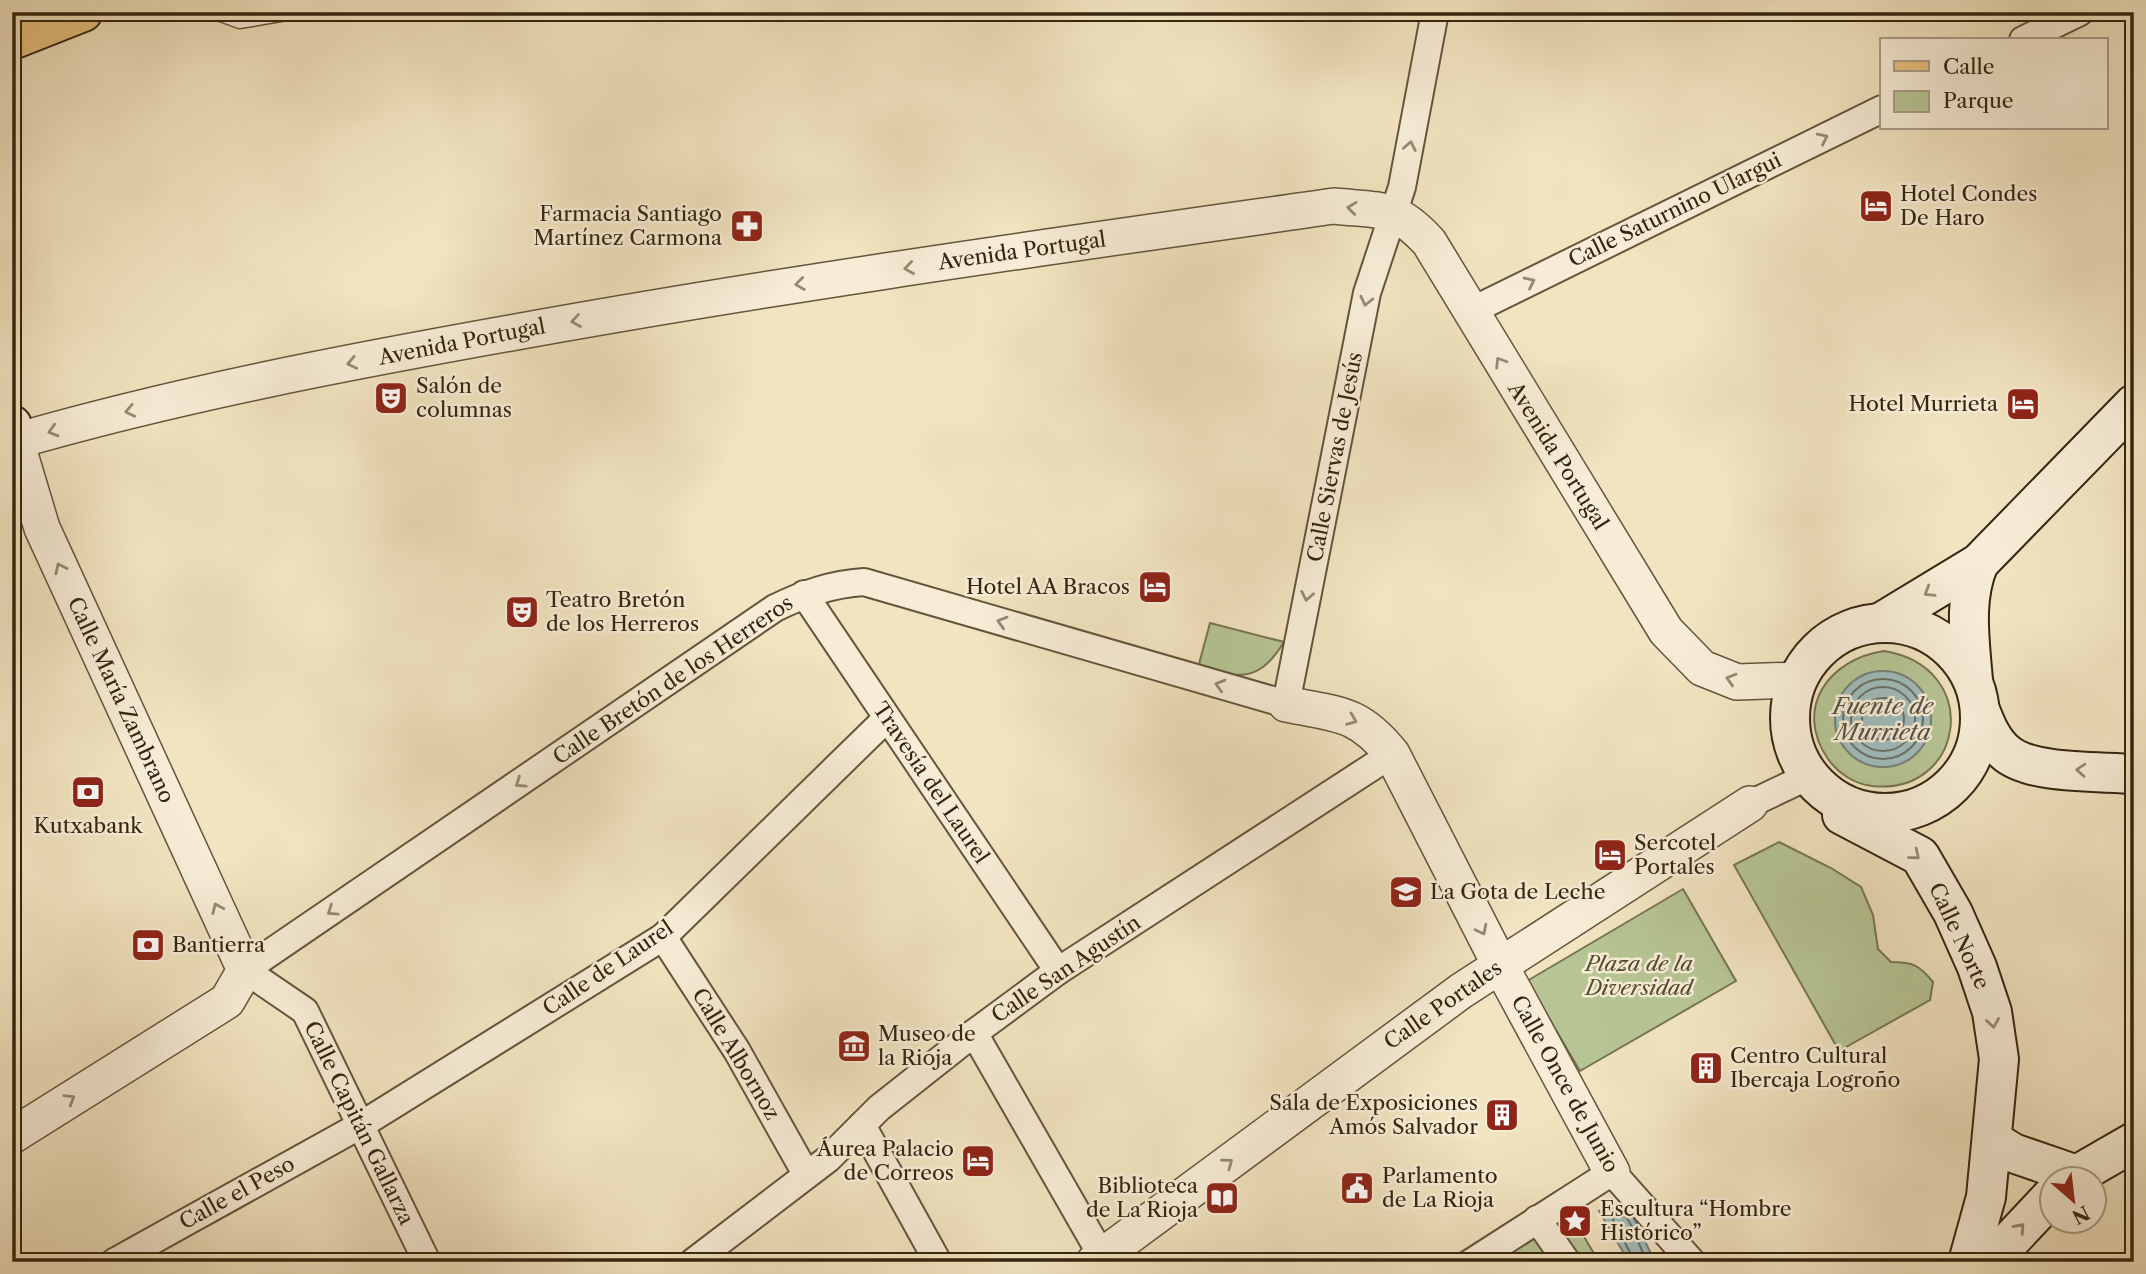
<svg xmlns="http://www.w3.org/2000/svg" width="2146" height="1274" font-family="'Libre Caslon Text',serif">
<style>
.green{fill:#b7c595;stroke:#767552;stroke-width:2;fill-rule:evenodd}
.water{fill:#a0bcbd;stroke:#758077;stroke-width:2}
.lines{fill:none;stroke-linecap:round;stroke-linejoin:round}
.shore{stroke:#6a7066;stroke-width:2}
.service-casing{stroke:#64553b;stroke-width:21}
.pedestrian-casing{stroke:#64553b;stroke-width:30}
.minor-casing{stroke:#64553b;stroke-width:38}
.secondary-casing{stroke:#35250e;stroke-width:42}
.primary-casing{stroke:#35250e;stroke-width:42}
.service{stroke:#f7edd7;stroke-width:18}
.pedestrian{stroke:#f7edd7;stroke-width:26}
.minor{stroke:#f7edd7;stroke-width:35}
.secondary{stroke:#f7edd7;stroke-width:38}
.primary{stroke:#e9c280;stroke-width:38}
.oneway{stroke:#968972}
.labels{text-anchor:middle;stroke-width:5;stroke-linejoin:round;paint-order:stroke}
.poi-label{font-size:21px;fill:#35250e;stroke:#f7edd7;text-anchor:start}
.street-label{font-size:21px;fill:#35250e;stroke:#f7edd7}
.park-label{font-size:21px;font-style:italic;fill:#564d30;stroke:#f7edd7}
.water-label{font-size:23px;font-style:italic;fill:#555243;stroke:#f7edd7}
</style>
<rect width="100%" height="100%" fill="#f2e4c1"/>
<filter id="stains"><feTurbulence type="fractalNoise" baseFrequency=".00286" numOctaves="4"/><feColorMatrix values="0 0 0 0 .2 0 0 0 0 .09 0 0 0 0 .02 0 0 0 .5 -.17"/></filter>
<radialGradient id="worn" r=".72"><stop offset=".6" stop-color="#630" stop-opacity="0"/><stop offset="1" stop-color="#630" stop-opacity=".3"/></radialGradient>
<!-- green -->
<g class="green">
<path d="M1210,623L1284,642C1267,670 1251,680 1219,673C1210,671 1205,670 1199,664Z"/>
<path d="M1884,651C1984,667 1965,796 1872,786C1854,784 1838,773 1828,759C1793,708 1829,659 1884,651ZM1929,707L1931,723L1926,739L1843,746L1836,731L1835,714Z"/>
<path d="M1779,842L1831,868L1861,887L1873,915L1878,949L1891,962C1913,962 1919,965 1933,982L1930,1000L1839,1051L1734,865Z"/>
<polygon points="1683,889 1736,981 1580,1071 1527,981"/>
<polygon points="1557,1191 1599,1262 1446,1262 1453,1257"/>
</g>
<!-- water -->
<g class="water">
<circle cx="1883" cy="719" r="48"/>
<polygon points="1608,1207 1631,1212 1655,1262 1629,1262 1599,1211"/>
</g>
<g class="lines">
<!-- shore -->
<g class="shore">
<circle cx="1883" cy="719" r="40"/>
<circle cx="1883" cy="719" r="32"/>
<circle cx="1883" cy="719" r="21"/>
<polyline points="1635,1262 1613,1220 1614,1216 1626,1217 1630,1223 1647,1262"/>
</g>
<!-- service casing -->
<g class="service-casing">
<polyline id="service" points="221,12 240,19 281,12"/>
</g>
<!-- pedestrian casing -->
<g class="pedestrian-casing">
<g id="pedestrian">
<polyline points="2023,40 2080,12"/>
<polyline points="1469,312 1882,109"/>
<polyline points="804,594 1058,971"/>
<polyline points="1750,804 1809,776"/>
<polyline points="663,937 737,1051 806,1174"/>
<polyline points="974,1033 1102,1256"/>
<polyline points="862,1125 938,1262"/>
<polyline points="1537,1219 1567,1262"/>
<polyline points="114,1262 361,1125 663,937 887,718"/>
<path d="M427,1262L305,1011L245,970L775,608C804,594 831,584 864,582L1286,704L1367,293L1402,187L1435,12"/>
<polyline points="693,1262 828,1159 879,1108 974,1033 1058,971 1392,754"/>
<polyline points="1472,1262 1612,1172 1692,1262"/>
</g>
</g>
<!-- minor casing -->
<g class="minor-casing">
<g id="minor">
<path d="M1286,704C1338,715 1357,711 1392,754L1500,965L1612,1172"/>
<path d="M12,1136L227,1001L245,970L42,528L16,441C179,394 348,362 516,332C787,283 1061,245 1334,206C1381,211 1395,205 1429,242L1666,631L1702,668L1737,682L1798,680"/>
<polyline points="1094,1262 1461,991 1750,804"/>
</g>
</g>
<!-- secondary casing -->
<g class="secondary-casing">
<g id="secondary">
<polyline points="12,425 16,441 12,443"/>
<polyline points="1880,623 1979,563 2134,404"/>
<circle cx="1885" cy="718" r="95"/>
<path d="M1973,681C1970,641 1963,600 1979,563"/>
<path d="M1980,710C1986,725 1992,741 2005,752C2030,775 2100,771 2134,774"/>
<polyline points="1842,815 1920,856 1953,913 1977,967 1992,1012 1999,1059 1986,1197 1968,1262"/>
<polyline points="1992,1140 2013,1153 2074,1174"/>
<polyline points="2068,1180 2134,1142"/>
<polyline points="1990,1262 2052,1196"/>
</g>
</g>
<!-- primary casing -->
<g class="primary-casing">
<polyline id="primary" points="12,40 83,12"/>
</g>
<!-- service -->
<use href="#service" class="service"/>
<!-- pedestrian -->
<use href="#pedestrian" class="pedestrian"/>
<!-- minor -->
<use href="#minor" class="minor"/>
<!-- secondary -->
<use href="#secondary" class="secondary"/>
<!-- primary -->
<use href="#primary" class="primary"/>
</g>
<!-- one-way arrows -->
<defs><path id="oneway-chevron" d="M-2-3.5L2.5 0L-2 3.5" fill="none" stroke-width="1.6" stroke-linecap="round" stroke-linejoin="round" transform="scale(1.75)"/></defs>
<g class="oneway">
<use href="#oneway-chevron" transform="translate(1823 138) rotate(-26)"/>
<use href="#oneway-chevron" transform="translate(1410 146) rotate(-79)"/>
<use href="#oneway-chevron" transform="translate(1352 208) rotate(-173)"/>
<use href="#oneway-chevron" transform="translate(909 268) rotate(172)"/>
<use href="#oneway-chevron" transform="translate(1530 282) rotate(-26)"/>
<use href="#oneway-chevron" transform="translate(800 284) rotate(172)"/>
<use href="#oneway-chevron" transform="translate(1366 301) rotate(103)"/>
<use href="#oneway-chevron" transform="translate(576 321) rotate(170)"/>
<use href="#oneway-chevron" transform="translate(1500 362) rotate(-122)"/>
<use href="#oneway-chevron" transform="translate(352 363) rotate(168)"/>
<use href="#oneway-chevron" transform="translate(130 411) rotate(168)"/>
<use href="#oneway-chevron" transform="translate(53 431) rotate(164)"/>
<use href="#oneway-chevron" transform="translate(60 568) rotate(-115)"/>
<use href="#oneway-chevron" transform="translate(1929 592) rotate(148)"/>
<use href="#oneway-chevron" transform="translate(1307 596) rotate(101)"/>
<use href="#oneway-chevron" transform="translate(1002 622) rotate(-164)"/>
<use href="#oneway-chevron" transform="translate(1731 679) rotate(-163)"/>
<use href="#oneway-chevron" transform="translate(1220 685) rotate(-164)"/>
<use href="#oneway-chevron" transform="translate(1352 720) rotate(22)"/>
<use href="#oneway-chevron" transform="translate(2081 770) rotate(-176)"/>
<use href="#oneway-chevron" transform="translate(520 783) rotate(146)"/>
<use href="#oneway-chevron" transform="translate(1915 855) rotate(39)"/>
<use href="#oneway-chevron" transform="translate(217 908) rotate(-114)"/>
<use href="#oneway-chevron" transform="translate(332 911) rotate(146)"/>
<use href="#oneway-chevron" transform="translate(1482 930) rotate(63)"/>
<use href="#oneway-chevron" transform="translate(1993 1023) rotate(81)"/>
<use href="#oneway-chevron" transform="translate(70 1099) rotate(-32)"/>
<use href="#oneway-chevron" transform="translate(1228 1163) rotate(-37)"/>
<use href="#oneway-chevron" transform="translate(2020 1228) rotate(-48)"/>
</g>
<!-- icons -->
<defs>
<g id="hotel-square" transform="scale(1.75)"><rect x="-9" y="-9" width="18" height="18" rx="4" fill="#8f2418" stroke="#f7edd7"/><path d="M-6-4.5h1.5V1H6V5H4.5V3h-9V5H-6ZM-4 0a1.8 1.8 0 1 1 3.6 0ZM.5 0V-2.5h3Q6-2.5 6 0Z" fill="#fff"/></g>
<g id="pharmacy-square" transform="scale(1.75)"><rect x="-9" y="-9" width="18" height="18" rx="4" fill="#8f2418" stroke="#f7edd7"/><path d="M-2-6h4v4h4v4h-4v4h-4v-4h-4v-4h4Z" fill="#fff"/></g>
<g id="theatre-square" transform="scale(1.75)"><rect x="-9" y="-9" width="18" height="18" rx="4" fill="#8f2418" stroke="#f7edd7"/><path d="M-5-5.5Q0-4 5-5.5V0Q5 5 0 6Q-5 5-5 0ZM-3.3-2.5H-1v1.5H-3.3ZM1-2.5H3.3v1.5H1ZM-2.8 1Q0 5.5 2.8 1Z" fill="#fff"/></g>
<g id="bank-square" transform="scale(1.75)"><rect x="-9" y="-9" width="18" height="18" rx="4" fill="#8f2418" stroke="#f7edd7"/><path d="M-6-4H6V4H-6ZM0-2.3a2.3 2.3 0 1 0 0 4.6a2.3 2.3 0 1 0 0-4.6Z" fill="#fff"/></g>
<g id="school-square" transform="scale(1.75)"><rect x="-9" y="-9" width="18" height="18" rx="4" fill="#8f2418" stroke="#f7edd7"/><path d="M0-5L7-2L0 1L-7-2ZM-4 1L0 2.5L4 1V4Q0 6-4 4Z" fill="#fff"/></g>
<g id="museum-square" transform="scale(1.75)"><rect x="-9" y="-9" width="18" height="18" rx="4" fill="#8f2418" stroke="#f7edd7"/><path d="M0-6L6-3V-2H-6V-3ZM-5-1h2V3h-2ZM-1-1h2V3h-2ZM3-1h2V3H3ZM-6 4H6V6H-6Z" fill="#fff"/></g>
<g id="building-square" transform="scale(1.75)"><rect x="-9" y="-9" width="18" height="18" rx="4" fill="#8f2418" stroke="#f7edd7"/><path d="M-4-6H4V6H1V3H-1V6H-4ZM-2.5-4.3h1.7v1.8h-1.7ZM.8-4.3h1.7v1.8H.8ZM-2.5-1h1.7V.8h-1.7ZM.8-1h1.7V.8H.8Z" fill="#fff"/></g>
<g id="civic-square" transform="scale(1.75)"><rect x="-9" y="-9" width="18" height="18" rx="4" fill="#8f2418" stroke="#f7edd7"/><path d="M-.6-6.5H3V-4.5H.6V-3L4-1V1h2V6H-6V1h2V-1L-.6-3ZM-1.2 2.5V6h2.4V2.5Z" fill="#fff"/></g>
<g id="library-square" transform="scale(1.75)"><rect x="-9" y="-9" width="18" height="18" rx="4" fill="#8f2418" stroke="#f7edd7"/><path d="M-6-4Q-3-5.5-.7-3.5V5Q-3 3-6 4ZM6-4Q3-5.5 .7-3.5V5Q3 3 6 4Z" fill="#fff"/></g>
<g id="sight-square" transform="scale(1.75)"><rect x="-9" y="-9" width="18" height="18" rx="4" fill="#8f2418" stroke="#f7edd7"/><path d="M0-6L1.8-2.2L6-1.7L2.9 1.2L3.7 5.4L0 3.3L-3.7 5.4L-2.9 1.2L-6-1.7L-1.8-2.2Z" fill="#fff"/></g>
</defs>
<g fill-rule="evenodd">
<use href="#hotel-square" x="1876" y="206"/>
<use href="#pharmacy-square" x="747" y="226"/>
<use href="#theatre-square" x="391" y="398"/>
<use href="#hotel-square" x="2023" y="404"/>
<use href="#hotel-square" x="1155" y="587"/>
<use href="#theatre-square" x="522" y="612"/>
<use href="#bank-square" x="88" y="792"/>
<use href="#hotel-square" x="1610" y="855"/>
<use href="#school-square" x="1406" y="892"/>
<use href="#bank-square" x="148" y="945"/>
<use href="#museum-square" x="854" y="1046"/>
<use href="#building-square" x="1706" y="1068"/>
<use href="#building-square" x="1502" y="1115"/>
<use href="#hotel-square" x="978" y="1161"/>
<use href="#civic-square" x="1357" y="1188"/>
<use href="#library-square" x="1222" y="1198"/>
<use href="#sight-square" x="1575" y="1221"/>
</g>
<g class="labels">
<!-- poi labels -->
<g class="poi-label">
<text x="1900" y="201">Hotel Condes<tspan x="1900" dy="24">De Haro</tspan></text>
<text x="722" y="221" text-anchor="end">Farmacia Santiago<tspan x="722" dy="24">Martínez Carmona</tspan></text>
<text x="416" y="393">Salón de<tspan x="416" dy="24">columnas</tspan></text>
<text x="1998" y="411" text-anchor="end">Hotel Murrieta</text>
<text x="1130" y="594" text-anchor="end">Hotel AA Bracos</text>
<text x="546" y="607">Teatro Bretón<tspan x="546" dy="24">de los Herreros</tspan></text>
<text x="88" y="833" text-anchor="middle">Kutxabank</text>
<text x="1634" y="850">Sercotel<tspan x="1634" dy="24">Portales</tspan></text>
<text x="1430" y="899">La Gota de Leche</text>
<text x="172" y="952">Bantierra</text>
<text x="878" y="1041">Museo de<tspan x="878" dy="24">la Rioja</tspan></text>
<text x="1730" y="1063">Centro Cultural<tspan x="1730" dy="24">Ibercaja Logroño</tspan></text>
<text x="1478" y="1110" text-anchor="end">Sala de Exposiciones<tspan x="1478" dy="24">Amós Salvador</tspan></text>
<text x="954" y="1156" text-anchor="end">Áurea Palacio<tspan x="954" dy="24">de Correos</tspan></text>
<text x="1382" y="1183">Parlamento<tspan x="1382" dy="24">de La Rioja</tspan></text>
<text x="1198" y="1193" text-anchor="end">Biblioteca<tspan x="1198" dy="24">de La Rioja</tspan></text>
<text x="1600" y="1216">Escultura “Hombre<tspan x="1600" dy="24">Histórico”</tspan></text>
</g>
<!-- street labels -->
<g class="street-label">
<text transform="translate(1675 210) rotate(-26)" y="7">Calle Saturnino Ulargui</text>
<text transform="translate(1022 251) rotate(-8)" y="7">Avenida Portugal</text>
<text transform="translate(462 342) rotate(-11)" y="7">Avenida Portugal</text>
<text transform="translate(1558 456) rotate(58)" y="7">Avenida Portugal</text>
<text transform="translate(1335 457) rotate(-79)" y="7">Calle Siervas de Jesús</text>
<text transform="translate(673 680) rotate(-34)" y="7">Calle Bretón de los Herreros</text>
<text transform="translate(121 700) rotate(65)" y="7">Calle María Zambrano</text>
<text transform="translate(931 783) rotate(56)" y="7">Travesía del Laurel</text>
<text transform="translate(1959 936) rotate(65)" y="7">Calle Norte</text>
<text transform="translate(608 968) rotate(-34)" y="7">Calle de Laurel</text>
<text transform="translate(1066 969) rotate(-34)" y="7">Calle San Agustín</text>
<text transform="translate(1443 1005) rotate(-35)" y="7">Calle Portales</text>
<text transform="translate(736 1054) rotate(59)" y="7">Calle Albornoz</text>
<text transform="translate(1565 1084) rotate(61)" y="7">Calle Once de Junio</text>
<text transform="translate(359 1123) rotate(64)" y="7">Calle Capitán Gallarza</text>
<text transform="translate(237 1193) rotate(-29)" y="7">Calle el Peso</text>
</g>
<!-- park labels -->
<g class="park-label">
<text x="1639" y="971">Plaza de la<tspan x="1639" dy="24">Diversidad</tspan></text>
</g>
<!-- water labels -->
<g class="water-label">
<text x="1883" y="714">Fuente de<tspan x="1883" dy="26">Murrieta</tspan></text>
</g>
</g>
<!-- margin -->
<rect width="2146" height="1274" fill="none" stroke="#f2e4c1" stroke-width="42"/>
<rect x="14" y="14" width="2118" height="1246" fill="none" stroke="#35250e" stroke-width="3.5"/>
<rect x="21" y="21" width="2104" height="1232" fill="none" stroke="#35250e" stroke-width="2"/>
<!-- legend -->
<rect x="1880" y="38" width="228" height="91" fill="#f7edd7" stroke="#a99d87" stroke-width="2"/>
<rect x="1894" y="61" width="35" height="10" fill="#e9c280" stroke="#a99d87" stroke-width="2"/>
<text x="1943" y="74" font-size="21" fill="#35250e">Calle</text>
<rect x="1894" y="91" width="35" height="21" fill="#b7c595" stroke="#a99d87" stroke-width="2"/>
<text x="1943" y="108" font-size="21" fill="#35250e">Parque</text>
<!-- north arrow -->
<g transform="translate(2073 1200) rotate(152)"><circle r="33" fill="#f7edd7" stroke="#a99d87" stroke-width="2"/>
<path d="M0-5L12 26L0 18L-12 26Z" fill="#8f2418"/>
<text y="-10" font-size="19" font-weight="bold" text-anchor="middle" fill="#35250e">N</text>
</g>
<rect width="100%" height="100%" filter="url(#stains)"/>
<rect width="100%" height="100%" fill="url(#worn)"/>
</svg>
